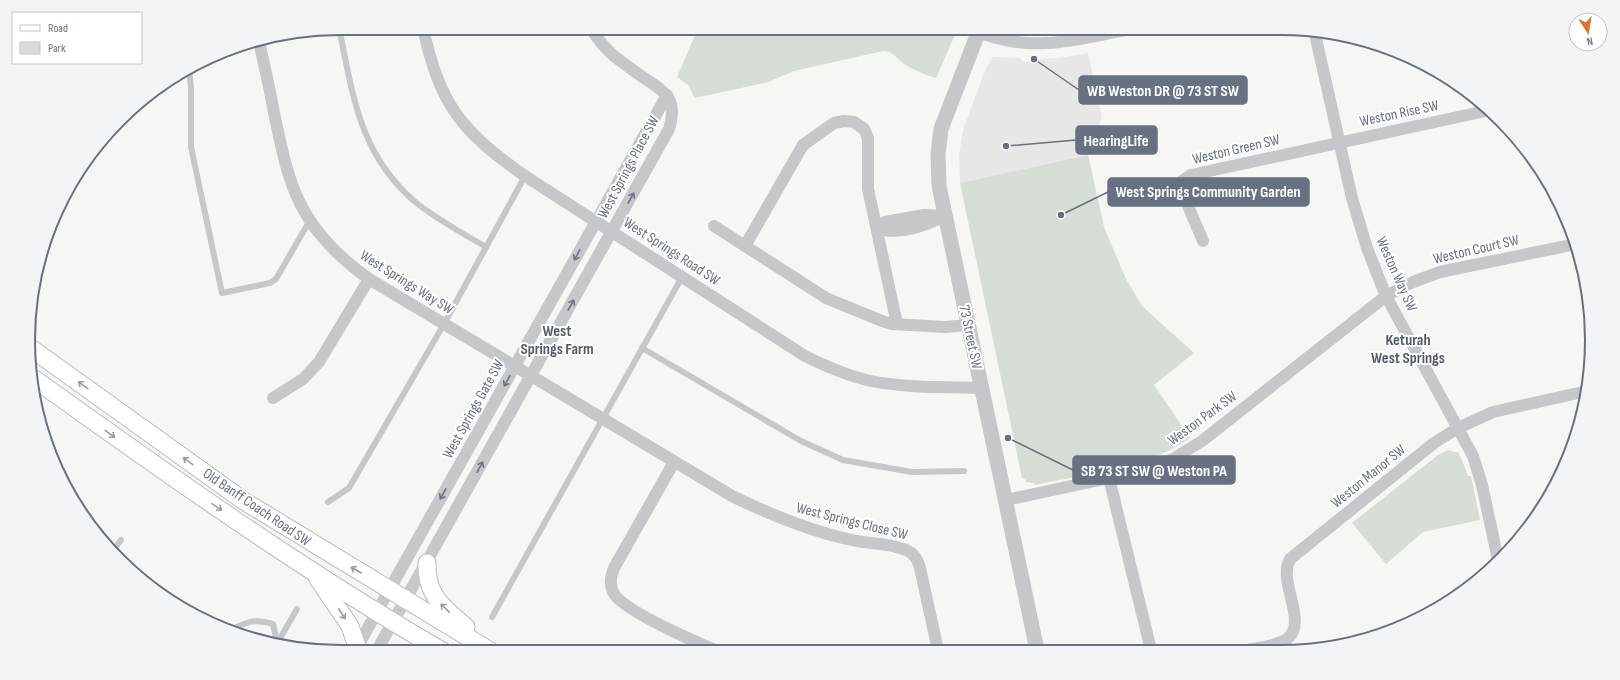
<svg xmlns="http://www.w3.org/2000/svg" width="1620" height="680" font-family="'Sofia Sans Condensed',sans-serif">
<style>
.built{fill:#e6e7e6}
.green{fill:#d6ddd4}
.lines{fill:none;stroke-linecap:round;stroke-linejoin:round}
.secondary-casing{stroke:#b7babf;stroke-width:19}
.service{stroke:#c5c7cb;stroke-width:6}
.minor{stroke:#c5c7cb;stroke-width:12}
.tertiary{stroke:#c5c7cb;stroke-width:15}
.secondary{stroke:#fff;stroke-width:17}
.oneway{stroke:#6c7586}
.oneway2{stroke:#959ca8}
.labels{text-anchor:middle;stroke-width:4;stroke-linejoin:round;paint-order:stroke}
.street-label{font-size:15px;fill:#677182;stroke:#fff}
.neighbourhood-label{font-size:16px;font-weight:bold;fill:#545c68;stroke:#fff}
.rim{fill:none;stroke:#677182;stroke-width:2}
.leader{fill:none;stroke:#677182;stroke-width:1.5}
.callout-dot{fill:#677182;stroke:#fff;stroke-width:1.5}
.callout{fill:#677182;stroke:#677182;stroke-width:1.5}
.callout-label{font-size:16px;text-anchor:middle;font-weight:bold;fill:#fff}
</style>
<rect width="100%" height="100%" fill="#f6f6f3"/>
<!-- built -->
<polygon class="built" points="1088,53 1102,117 1088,155 960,183 959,156 963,130 986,68 993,57 1020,58 1021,61 1036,62 1036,59 1059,58"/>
<!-- green -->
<g class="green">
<path d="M698,28H958L936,78C928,76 908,68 902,62C895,57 893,51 883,51L794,71L768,82L695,98L688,85L677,77Z"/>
<path d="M1088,155L1104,227L1125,277L1142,306L1194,353L1154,385L1190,438C1148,468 1085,474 1035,485L1034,483L1026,482V480L1022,478L960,183Z"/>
<polygon points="1448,450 1459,453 1468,476 1471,476 1480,520 1423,532 1386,564 1352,523 1438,455"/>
</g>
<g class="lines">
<!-- secondary casing -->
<g class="secondary-casing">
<g id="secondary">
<polyline points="32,349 244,501 492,652"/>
<path d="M33,378C167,474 302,570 444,652"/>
<path d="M427,563C426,596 443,607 466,627"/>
<polyline points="318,579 350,626 357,647"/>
</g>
</g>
<!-- service -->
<g class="service">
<path d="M339,28C353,95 359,153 414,201C436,219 462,233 486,247"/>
<polyline points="189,68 191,88 191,147 222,293 270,283 276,279 310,220"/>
<polyline points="642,348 801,441 843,460 912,472 964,471"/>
<polyline points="328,502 349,488 444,324 525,176"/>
<polyline points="112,552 121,540"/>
<polyline points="492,617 682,277"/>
<path d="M230,630C247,622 254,618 273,624L277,642"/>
<polyline points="278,642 297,609"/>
</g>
<!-- minor -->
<g class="minor">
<path d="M423,28C440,105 461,131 525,176L805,356C827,367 848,376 871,381C907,388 946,387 982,388"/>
<path d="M978,32C1032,54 1080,39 1134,28"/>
<polyline points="1315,34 1352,198 1367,248 1386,296 1473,456 1482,485 1498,560"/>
<path d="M259,41C264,65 270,89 274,113C281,144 286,175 300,203C315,234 341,259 369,279L732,496C771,515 810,531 852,540C868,544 891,543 906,550C914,553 918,560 920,568L938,650"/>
<path d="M924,215L945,216C925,226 899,236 877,228L885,222Z"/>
<polyline points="714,226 826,298 882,321 892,324 945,327 968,325"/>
<polyline points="1203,241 1180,187 1182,181 1191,175 1490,110"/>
<polyline points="745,246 803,145 834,123 844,121 854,122 864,129 868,138 868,189 897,324"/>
<polyline points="273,398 303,379 319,362 369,279"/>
<path d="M674,462L614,568C611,576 609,583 613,592C621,610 696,642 717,651"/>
<polyline points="1109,478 1151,650"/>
<polyline points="1006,500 1146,470 1173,459 1202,441 1386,296 1413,282 1440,272 1576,244"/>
<path d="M1251,649C1262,647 1277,646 1287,639C1309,622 1277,582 1290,559L1434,443L1458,428L1493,412L1587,391"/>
<polyline points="355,651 667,95"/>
<path d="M376,652L669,129C678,99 666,92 644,78C634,71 623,63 614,56C605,48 597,38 590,28"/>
</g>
<!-- tertiary -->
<polyline class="tertiary" points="980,28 941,129 938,154 939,186 1037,650"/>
<!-- secondary -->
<use href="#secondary" class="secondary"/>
</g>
<!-- one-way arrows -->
<defs><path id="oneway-shaft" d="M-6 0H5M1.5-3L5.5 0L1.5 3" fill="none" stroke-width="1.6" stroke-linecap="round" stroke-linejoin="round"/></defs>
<g class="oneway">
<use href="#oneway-shaft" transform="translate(631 198) rotate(-61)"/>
<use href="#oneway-shaft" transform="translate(577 255) rotate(119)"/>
<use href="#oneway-shaft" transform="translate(571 305) rotate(-61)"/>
<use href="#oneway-shaft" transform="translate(507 381) rotate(119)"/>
<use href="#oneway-shaft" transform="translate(480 467) rotate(-61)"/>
<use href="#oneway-shaft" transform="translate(443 494) rotate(119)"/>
</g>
<g class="oneway2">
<use href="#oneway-shaft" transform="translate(83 385) rotate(-144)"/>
<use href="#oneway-shaft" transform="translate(110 434) rotate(36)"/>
<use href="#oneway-shaft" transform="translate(188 461) rotate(-144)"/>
<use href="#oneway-shaft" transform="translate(217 507) rotate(34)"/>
<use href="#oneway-shaft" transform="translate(356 570) rotate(-150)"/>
<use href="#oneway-shaft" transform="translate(445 608) rotate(-136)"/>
<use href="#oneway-shaft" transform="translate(342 614) rotate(57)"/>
</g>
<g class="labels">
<!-- street labels -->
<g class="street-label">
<text transform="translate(1399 113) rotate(-12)" y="5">Weston Rise SW</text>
<text transform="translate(1236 149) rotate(-13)" y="5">Weston Green SW</text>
<text transform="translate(628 167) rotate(-62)" y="5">West Springs Place SW</text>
<text transform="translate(1476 249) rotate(-13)" y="5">Weston Court SW</text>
<text transform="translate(672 251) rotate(33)" y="5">West Springs Road SW</text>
<text transform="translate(1397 274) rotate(66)" y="5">Weston Way SW</text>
<text transform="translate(407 282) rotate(32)" y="5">West Springs Way SW</text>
<text transform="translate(971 337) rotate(78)" y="5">73 Street SW</text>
<text transform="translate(473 409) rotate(-61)" y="5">West Springs Gate SW</text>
<text transform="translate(1202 418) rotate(-36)" y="5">Weston Park SW</text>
<text transform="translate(1368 476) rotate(-39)" y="5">Weston Manor SW</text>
<text transform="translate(257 507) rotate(34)" y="5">Old Banff Coach Road SW</text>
<text transform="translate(852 521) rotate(14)" y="5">West Springs Close SW</text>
</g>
<!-- neighbourhood labels -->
<g class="neighbourhood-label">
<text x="557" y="336">West<tspan x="557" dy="18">Springs Farm</tspan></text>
<text x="1408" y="345">Keturah<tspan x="1408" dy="18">West Springs</tspan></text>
</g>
</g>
<!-- crop -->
<path d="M0 0H1620V680H0ZM340 35H1280A305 305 0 0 1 1585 340V340A305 305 0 0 1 1280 645H340A305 305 0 0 1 35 340V340A305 305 0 0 1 340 35Z" fill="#f3f4f5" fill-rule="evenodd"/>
<path class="rim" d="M340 35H1280A305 305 0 0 1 1585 340V340A305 305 0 0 1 1280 645H340A305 305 0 0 1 35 340V340A305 305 0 0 1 340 35Z"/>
<!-- callouts -->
<path class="leader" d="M1034 59L1079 90M1006 146L1076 140M1061 215L1108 192M1008 438L1073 470"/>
<g class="callout-dot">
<circle cx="1034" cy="59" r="4"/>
<circle cx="1006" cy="146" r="4"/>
<circle cx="1061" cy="215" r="4"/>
<circle cx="1008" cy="438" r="4"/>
</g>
<g class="callout">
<rect x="1079" y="76" width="168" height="28" rx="4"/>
<rect x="1076" y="126" width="81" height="28" rx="4"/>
<rect x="1108" y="178" width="201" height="28" rx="4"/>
<rect x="1073" y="456" width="162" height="28" rx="4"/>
</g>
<g class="callout-label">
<text x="1163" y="96">WB Weston DR @ 73 ST SW</text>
<text x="1116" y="146">HearingLife</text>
<text x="1208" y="197">West Springs Community Garden</text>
<text x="1154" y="476">SB 73 ST SW @ Weston PA</text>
</g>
<!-- legend -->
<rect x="12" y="12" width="130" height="52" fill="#ffffff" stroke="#c2c6cd"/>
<rect x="20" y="25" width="20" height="6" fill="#ffffff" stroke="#c2c6cd"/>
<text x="48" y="32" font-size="12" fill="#677182">Road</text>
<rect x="20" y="42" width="20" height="12" fill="#d6ddd4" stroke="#c2c6cd"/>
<text x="48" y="52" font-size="12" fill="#677182">Park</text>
<!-- north arrow -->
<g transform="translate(1588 32) rotate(168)"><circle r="19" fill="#ffffff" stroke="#c2c6cd"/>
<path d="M0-3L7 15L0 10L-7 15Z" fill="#d87531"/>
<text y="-6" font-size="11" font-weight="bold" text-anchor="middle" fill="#677182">N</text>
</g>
</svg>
